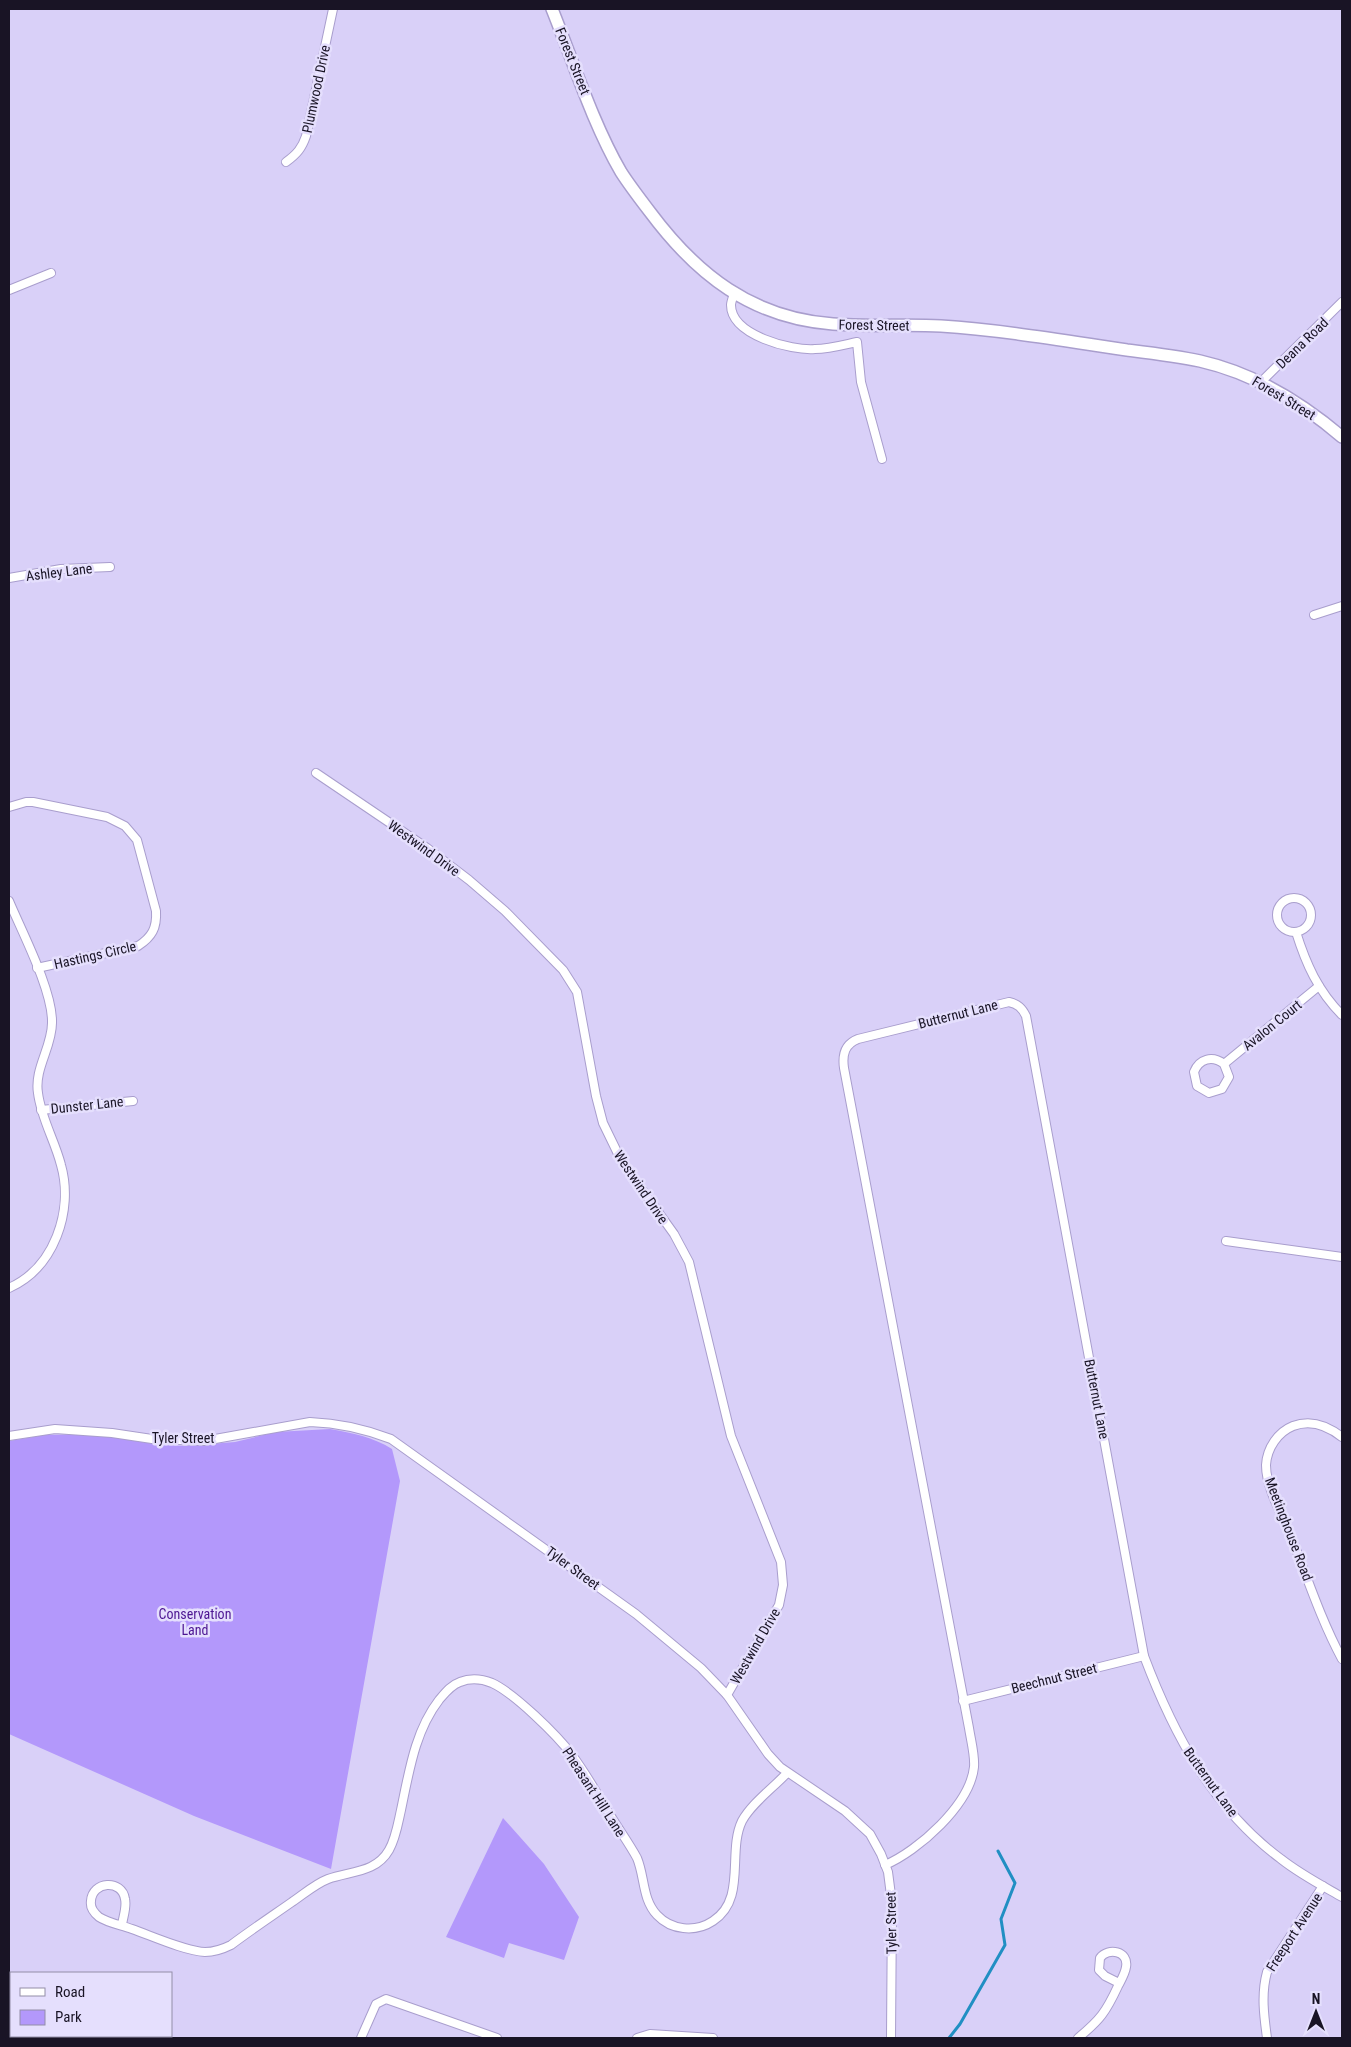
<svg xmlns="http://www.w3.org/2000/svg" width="1351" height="2047" font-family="'Roboto Condensed',sans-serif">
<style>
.green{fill:#b398fb}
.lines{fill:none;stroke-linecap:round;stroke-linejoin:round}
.stream{stroke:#218fc3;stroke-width:3}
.street-casing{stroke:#a99ecd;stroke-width:10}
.secondary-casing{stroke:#a99ecd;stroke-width:14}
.street{stroke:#fff;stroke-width:8}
.secondary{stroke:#fff;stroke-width:11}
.labels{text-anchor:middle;stroke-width:5;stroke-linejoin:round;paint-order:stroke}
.street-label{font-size:14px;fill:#191425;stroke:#e5dffd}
.park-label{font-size:14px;fill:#4c1592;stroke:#e5dffd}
</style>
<rect width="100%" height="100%" fill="#d9d0f8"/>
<!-- green -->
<g class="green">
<path d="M330,1429C353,1433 373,1437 392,1449L400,1481L331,1869L194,1816L9,1734V1441L45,1435L94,1434L160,1445L186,1446L235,1442L276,1432Z"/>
<polygon points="503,1818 544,1864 579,1917 564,1960 509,1943 504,1958 446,1937"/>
</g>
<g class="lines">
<!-- stream -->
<polyline class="stream" points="949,2038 960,2024 1005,1945 1001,1919 1015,1883 998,1851"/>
<!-- street casing -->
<g class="street-casing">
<g id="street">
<path d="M286,162C297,154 302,148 306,136L333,9"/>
<polyline points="9,290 51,273"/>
<path d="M734,294C733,297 731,302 731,305C731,335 791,351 815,349C829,349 843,345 857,342L861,382L882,459"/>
<polyline points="1261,382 1342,302"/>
<polyline points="9,578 61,569 110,567"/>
<polyline points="1314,615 1342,606"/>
<polyline points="316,773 427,848 469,880 505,911 563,970 577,992 596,1096 603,1123 621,1160 674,1234 689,1262 731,1436 781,1562 783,1585 779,1605 727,1695"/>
<path d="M9,807L26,802H33L107,817L125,826L137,840L156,911C157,928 152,937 138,946L37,968"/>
<circle cx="1294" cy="915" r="17"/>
<path d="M9,901C22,932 53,991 52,1023C52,1047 34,1069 38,1093C41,1118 55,1141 61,1165C74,1211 54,1268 9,1288"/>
<path d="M1296,932C1306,964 1318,991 1342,1015"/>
<path d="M1224,1064L1229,1077L1222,1089L1209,1093L1197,1086L1194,1072C1199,1059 1212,1055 1224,1064L1319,986"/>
<polyline points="41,1110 133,1101"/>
<polyline points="1226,1241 1342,1257"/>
<path d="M9,1436L55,1429L112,1433L152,1439L204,1441L310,1422C338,1423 365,1429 391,1439L636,1614L701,1668L727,1695L768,1754L780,1767L845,1811L870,1834L881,1854L888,1872L892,1903L891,2038"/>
<path d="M1342,1437C1328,1426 1311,1419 1293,1426C1278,1432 1267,1448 1266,1465C1266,1488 1282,1515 1291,1536C1307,1577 1321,1620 1342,1659"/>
<polyline points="963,1701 1144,1656"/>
<path d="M885,1865C918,1851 970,1805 974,1767C975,1755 971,1741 969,1728L844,1068C842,1054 845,1044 858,1039L1009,1002C1018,1004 1022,1008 1026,1016L1144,1656C1173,1733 1213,1809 1281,1859C1300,1874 1321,1885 1342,1897"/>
<path d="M122,1925C123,1917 127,1907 125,1899C122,1879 92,1881 91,1901C90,1907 94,1913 99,1917C108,1923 121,1925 132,1929C152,1936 185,1951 205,1952C214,1952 223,1949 231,1945C251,1930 272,1916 292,1902C304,1894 315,1884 328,1879C350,1871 376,1873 389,1850C396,1838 398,1823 401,1810C409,1772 415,1731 439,1700C445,1693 451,1685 460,1682C470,1678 482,1679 492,1683C514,1693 557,1735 572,1755C587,1775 599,1797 612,1818C620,1831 630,1845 637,1858C645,1877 642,1899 657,1915C671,1930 695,1933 713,1921C747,1899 727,1852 742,1821C752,1803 773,1788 787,1773"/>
<polyline points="361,2038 376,2004 386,1999 497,2038"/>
<polyline points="637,2038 650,2034 713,2038"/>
<path d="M1078,2038C1100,2020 1106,2012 1118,1986C1121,1980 1125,1974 1126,1967C1129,1951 1108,1947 1100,1958L1099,1970L1105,1976L1119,1983"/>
<path d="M1267,2038C1264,2016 1261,1994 1267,1972L1323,1886"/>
</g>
</g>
<!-- secondary casing -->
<g class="secondary-casing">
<path id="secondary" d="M552,9C573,61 593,124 621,172C630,186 640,199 650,212C697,275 752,318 833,324C869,327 905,324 941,326C1003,330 1066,341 1127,350C1151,353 1176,356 1200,361C1253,373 1301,402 1342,437"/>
</g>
<!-- street -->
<use href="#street" class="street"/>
<!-- secondary -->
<use href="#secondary" class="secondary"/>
</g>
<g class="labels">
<!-- street labels -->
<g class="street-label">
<text transform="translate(573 61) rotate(68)" y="5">Forest Street</text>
<text transform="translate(316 89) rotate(-78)" y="5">Plumwood Drive</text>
<text transform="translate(874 325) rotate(1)" y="5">Forest Street</text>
<text transform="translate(1302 343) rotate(-44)" y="5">Deana Road</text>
<text transform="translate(1284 398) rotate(31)" y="5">Forest Street</text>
<text transform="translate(59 572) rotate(-7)" y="5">Ashley Lane</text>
<text transform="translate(424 848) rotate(36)" y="5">Westwind Drive</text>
<text transform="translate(95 955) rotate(-13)" y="5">Hastings Circle</text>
<text transform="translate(958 1014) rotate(-14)" y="5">Butternut Lane</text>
<text transform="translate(1272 1025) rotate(-39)" y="5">Avalon Court</text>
<text transform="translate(87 1105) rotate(-6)" y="5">Dunster Lane</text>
<text transform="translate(641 1187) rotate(56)" y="5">Westwind Drive</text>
<text transform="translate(1097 1399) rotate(79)" y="5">Butternut Lane</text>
<text x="183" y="1443">Tyler Street</text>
<text transform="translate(1289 1529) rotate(69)" y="5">Meetinghouse Road</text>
<text transform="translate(573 1568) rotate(36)" y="5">Tyler Street</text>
<text transform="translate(755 1646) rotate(-60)" y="5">Westwind Drive</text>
<text transform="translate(1054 1678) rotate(-14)" y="5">Beechnut Street</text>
<text transform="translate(1211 1782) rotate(54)" y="5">Butternut Lane</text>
<text transform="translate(594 1792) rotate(57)" y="5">Pheasant Hill Lane</text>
<text transform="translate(891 1923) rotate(-91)" y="5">Tyler Street</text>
<text transform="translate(1294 1932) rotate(-57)" y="5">Freeport Avenue</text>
</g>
<!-- park labels -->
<g class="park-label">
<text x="195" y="1619">Conservation<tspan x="195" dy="16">Land</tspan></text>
</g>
</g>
<!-- border -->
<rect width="1351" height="2047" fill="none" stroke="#191425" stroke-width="20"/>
<!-- legend -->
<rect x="10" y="1972" width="162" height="65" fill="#e5dffd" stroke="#938ea7"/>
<rect x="20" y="1988" width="25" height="8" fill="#ffffff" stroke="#938ea7"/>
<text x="55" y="1997" font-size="15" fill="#191425">Road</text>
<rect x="20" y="2010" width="25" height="15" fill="#b398fb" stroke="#938ea7"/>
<text x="55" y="2022" font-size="15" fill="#191425">Park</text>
<!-- north arrow -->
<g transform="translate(1316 2012)" stroke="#e5dffd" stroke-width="4" paint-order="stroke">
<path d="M0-4L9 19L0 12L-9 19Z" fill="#191425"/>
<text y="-8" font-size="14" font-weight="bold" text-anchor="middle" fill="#191425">N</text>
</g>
</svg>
